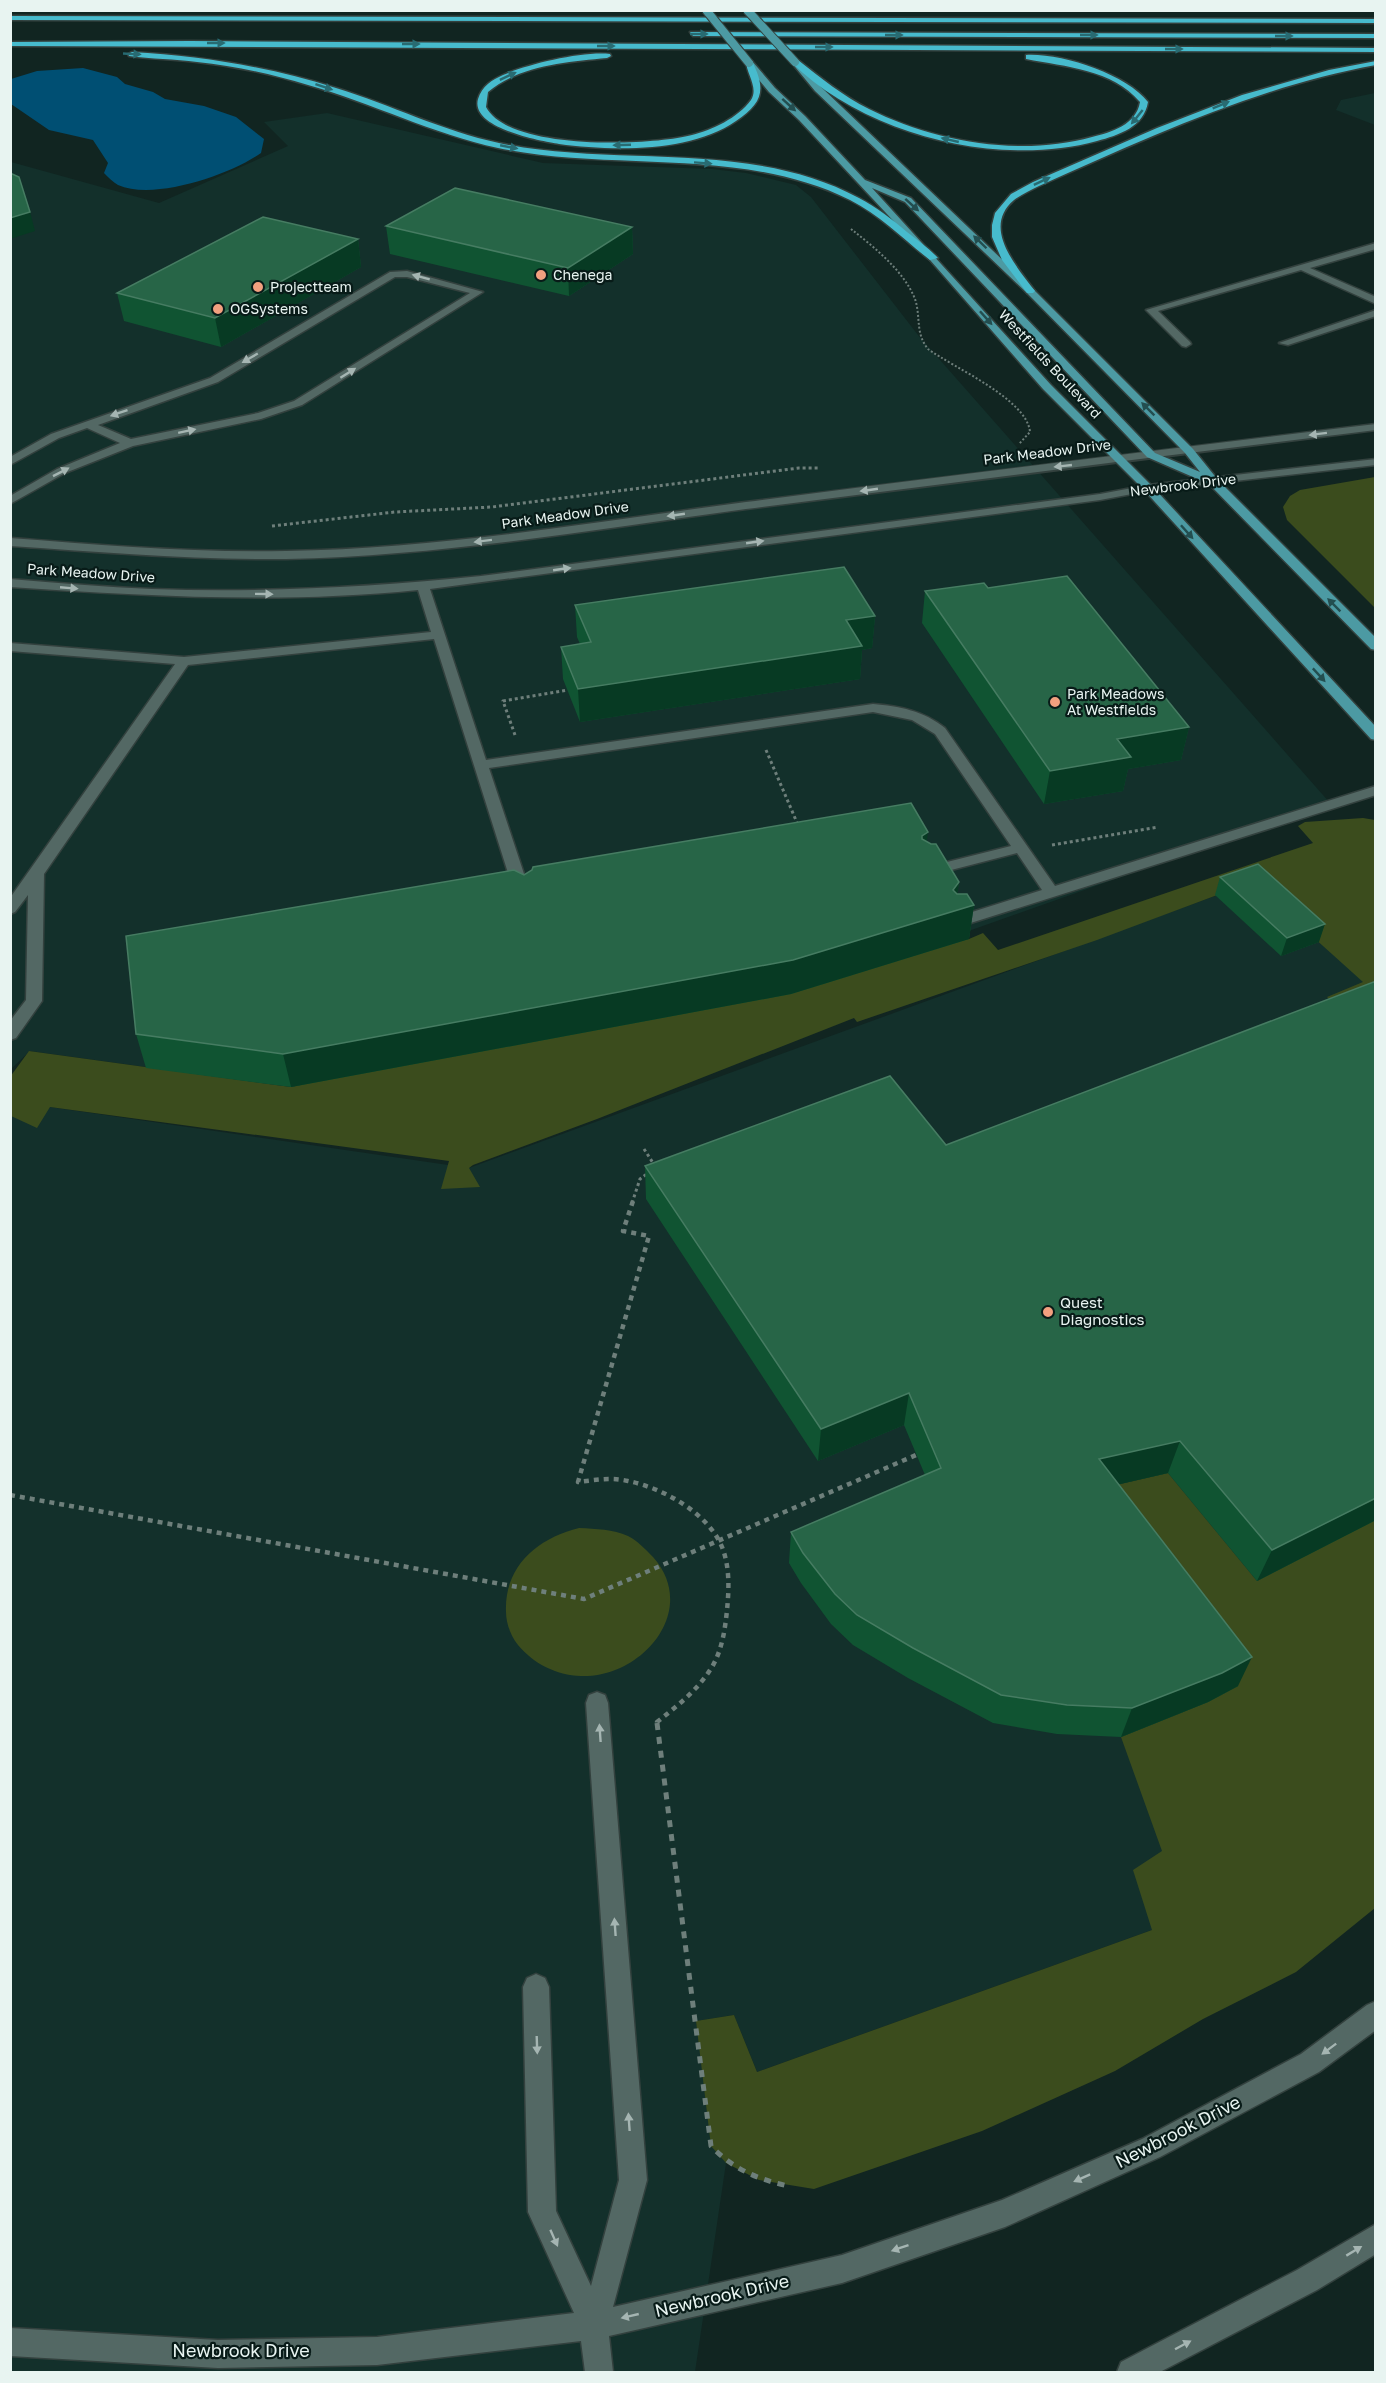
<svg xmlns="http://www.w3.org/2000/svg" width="1386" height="2383" font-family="'Golos Text',sans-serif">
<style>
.built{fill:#13302b}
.green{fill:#3b4c1d}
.water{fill:#004f73}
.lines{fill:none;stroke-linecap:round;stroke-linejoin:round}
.minor-casing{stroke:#33413e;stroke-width:3}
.major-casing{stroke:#33413e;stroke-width:3}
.highway-casing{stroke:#33413e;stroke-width:3}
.path-far3{stroke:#6e7f7b;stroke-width:2;stroke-dasharray:2 2;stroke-linecap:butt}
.path-far2{stroke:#6e7f7b;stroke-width:3;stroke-dasharray:3 3;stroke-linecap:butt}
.path-far1{stroke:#6e7f7b;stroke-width:4.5;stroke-dasharray:5 5;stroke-linecap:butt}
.path{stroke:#6e7f7b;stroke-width:5;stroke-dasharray:7 7;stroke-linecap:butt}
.minor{fill:#536864;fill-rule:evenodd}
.major{fill:#4c9aa3;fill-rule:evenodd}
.highway{fill:#47bbcd;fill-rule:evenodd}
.major-bridge-casing{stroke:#33413e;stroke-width:10;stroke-linecap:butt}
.major-bridge{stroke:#4c9aa3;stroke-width:8}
.wall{fill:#105432}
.shaded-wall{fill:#073a23}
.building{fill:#276547;stroke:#467c62;stroke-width:1.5}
.oneway{fill:#286b72}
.oneway2{fill:#234e50}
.oneway3{fill:#a5b5b2}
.poi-dot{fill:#f2a07f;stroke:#081b18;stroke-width:2}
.labels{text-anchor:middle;stroke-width:4.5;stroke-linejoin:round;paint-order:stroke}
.far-poi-label{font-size:14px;fill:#e8f4f1;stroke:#081b18;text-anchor:start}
.far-street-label{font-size:14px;fill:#e8f4f1;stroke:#081b18}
.poi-label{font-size:15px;fill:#e8f4f1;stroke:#081b18;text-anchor:start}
.near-street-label{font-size:18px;fill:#e8f4f1;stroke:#081b18}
</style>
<rect width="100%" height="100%" fill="#112521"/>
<!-- built -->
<g class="built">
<polygon points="1375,93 1375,125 1336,110 1341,100"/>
<polygon points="327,113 543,163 712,169 746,173 796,185 811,197 918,335 1330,803 791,994 291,1087 30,1051 11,1069 11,162 159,203 288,146 264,122"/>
<polygon points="1253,882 1375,903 1375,1806 1152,1930 757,2072 734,2015 696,2021 726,2163 695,2372 11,2372 10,1116 50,1107 469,1168"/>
</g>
<!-- green -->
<g class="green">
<polygon points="1375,477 1376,477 1375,608 1287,520 1283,507 1290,496 1300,490"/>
<polygon points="1363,818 1375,820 1375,1010 1350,1020 1327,997 1363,982 1252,882 1097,940 857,1022 854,1018 597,1119 473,1165 469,1168 480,1187 441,1189 449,1161 50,1107 37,1128 11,1116 10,1077 29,1051 291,1087 969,939 983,933 998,950 1313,843 1298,826 1305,822"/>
<polygon points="1168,1473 1257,1581 1375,1520 1375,1908 1296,1972 1203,2019 1115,2071 982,2131 814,2189 759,2180 726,2163 711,2146 696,2021 734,2015 757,2072 1152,1930 1133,1870 1162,1851 1121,1737 1208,1702 1238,1686 1090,1491"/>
<path d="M579,1528C596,1529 613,1529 628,1536C638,1541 645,1549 653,1557C700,1610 642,1678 581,1676C556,1675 534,1664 518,1645C511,1637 506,1623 506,1612C504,1566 538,1538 579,1528Z"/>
</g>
<!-- water -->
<path class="water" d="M83,68L117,77L125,84L153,92L165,99L204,106L236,117L264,139L261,153C230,175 154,201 118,185C113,182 108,177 104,173L108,163L93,140L49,130L11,104V79L37,71Z"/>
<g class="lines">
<!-- minor casing -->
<g class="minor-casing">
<g id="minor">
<polygon points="1376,243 1376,249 1310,268 1376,297 1376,304 1301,270 1158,311 1190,342 1191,344 1186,347 1182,346 1146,310"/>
<path d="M407,271L483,292L302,405L261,419L133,446L65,473L10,504V496L57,469L120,443L87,428L59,438L10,465V457L51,434L210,378L390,272ZM395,277H407L470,293L294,401L258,413L131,439L98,425L218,382Z"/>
<polygon points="1376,310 1376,316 1288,345 1279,343"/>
<path d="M1376,424V430C1165,456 955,482 746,509C593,530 440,556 286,559C194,560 102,552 10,546V538C102,545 194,553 286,551C440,549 593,522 746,502C955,475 1165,449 1376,424Z"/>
<path d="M1376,459V465L1148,491L1100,500L430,589L486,760L873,704C899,706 924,711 945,728L1055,886L1376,786V795L958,927L953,926L950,922L953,918L1042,890L1017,853L928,876L923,874L920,871L923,868L1011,846L935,734L912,720L873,712L489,768L531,895L523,900L515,895L434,639L188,665L44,874L42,1001L16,1038L10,1040V1021L26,1000L28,895L15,912L10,914V898L175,664L10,651V643L184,657L431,632L418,590C282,604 146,596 10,587V579C58,583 105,587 152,589C262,593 372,587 481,576L1100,494L1148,485Z"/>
<polygon points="597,1692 605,1695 608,1703 647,2180 613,2307 842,2255 1002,2200 1142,2139 1301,2054 1367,2005 1376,2001 1376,2030 1319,2072 1160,2157 1005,2227 842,2283 609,2336 613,2372 585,2372 581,2341 377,2365 218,2368 10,2356 10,2328 218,2340 377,2337 574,2313 528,2212 523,1987 527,1978 536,1974 545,1978 549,1987 556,2211 591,2286 619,2180 586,1703 589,1695"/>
<polygon points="1376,2224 1376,2254 1317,2290 1160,2372 1117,2372 1121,2362 1297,2270"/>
</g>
</g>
<!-- major casing -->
<g class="major-casing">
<polygon id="major" points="795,60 821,87 1033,289 1193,449 1218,480 1376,638 1376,650 1371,649 1209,484 1147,457 905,202 872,188 1051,385 1152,486 1376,727 1376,740 1371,739 1144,490 1043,389 930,260 799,120 769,92 745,63 752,61 775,88 805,116 865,180 911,198 1155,453 1200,472 1185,453 1027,293 815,91 791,62"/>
</g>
<!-- highway casing -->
<g class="highway-casing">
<g id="highway">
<polygon points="10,16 1376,19 1376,23 10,20"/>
<polygon points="690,32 1376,34 1376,38 693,36"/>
<polygon points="190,41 1376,48 1376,52 10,46 10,42"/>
<path d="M132,52C202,56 270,67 336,88C391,105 443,131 499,143C616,168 750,139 859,198C876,207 892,219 907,232C917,240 929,248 938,258L930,260C904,240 880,215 850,200C741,146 614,172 498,148C433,134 372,103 308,85C272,74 235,66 197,62C175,59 151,59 129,56L128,54Z"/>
<path d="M610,54L611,56L607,58C567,62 520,65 488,92L486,107C509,151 650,146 692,135C712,130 738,118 751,100C759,88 746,73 746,61H752C767,91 762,103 736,121C690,153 612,151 559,144C540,141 470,128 478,99C482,86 492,80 503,75C528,64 583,51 610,54Z"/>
<path d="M1026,55C1061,53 1126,74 1148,102C1144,127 1119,135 1097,141C998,168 865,135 791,62L798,60C821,78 843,96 869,109C935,142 1020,157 1092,137C1112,132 1136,125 1140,102C1112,69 1066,67 1026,59Z"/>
<path d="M1376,61V65C1256,87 1149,137 1039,186C1031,190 1022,194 1014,200C981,228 1017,267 1035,291L1033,293H1027L1002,260L992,237V225L995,213L1011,194L1033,182L1157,128L1242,95L1329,70Z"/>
</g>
</g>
<!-- path-far3 -->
<path class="path-far3" d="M851,229C874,247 904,271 915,299C921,317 915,333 928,349C954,368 1027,399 1030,432L1019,444"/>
<!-- path-far2 -->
<g class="path-far2">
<polyline points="272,526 395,512 492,507 799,468 819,468"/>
<polyline points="515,735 503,701 568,690"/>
<polyline points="766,750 798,825"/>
<polyline points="1052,845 1158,827"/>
<polyline points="644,1149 655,1166"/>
<polyline points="632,1203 640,1179 648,1173"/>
</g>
<!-- path-far1 -->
<g class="path-far1">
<path d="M633,1201L623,1231L649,1236L578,1482C595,1480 611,1477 628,1481C663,1488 708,1513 722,1547C730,1567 729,1590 727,1610C725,1630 722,1650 712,1667C698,1690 677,1706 657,1722V1724"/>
<polyline points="10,1495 584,1599 916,1455"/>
</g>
<!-- path -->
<path class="path" d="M657,1723L711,2146C733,2169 757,2179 788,2186"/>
<!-- minor -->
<use href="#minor" class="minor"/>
<!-- major -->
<use href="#major" class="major"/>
<!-- highway -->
<use href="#highway" class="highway"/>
<!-- major-bridge casing -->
<g class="major-bridge-casing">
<g id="major-bridge">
<polyline points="706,10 749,63"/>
<polyline points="747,10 795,62"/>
</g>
</g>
<!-- major-bridge -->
<use href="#major-bridge" class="major-bridge"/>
</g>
<!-- wall -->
<g class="wall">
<polygon points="386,226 632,227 633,254 569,296 390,254"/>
<polygon points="358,239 361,267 221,347 124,321 117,293"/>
<polygon points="988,588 1189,727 1181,760 1128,769 1123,791 1044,804 922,623 925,591"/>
<polygon points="575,605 875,616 872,648 862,650 860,679 580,722 563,679 561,647 580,644 577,637"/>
<polygon points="927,842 959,882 957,894 974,905 969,939 791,994 291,1087 146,1068 136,1034 524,875"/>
<polygon points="1220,877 1319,942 1281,956 1215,895"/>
<polygon points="946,1145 1376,1520 1257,1581 1168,1473 1119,1484 1238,1686 1208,1702 1121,1737 1057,1734 993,1723 908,1678 853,1645 831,1624 801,1583 789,1563 791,1532 925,1475 904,1425 818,1461 646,1199 645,1166"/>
</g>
<!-- shaded-wall -->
<g class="shaded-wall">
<polygon points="30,212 35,231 10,239 10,218"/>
<polygon points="632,227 633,254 569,296 568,268"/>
<polygon points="358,239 361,267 221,347 215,318"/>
<polygon points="875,616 872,648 862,650 860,679 580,722 578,689 846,620"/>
<polygon points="1189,727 1181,760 1128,769 1123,791 1044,804 1050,771 1117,739"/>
<polygon points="928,832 924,865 922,836"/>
<polygon points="959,882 955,911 974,905 969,939 791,994 291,1087 283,1054 953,890"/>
<polygon points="1325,924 1319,942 1281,956 1287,938"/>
<polygon points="909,1393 904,1425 818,1461 821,1429"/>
<polygon points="1180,1441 1168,1473 1090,1491 1099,1459"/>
<polygon points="1376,1498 1376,1520 1257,1581 1272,1550"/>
<polygon points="1252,1657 1238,1686 1208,1702 1121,1737 1132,1708"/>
</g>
<!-- building -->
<g class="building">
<polygon points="10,173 19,177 30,212 10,218"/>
<polygon points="455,188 632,227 568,268 386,226"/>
<polygon points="263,217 358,239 215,318 117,293"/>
<polygon points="844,567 875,616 846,620 862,646 578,689 561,647 591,642 575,605"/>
<polygon points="1067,576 1189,727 1117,739 1131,757 1050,771 925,591 984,583 988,588"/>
<polygon points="911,803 928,832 922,836 922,839 931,844 936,844 959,882 953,890 957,894 967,894 974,905 793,960 283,1054 136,1034 126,936 514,870 524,875 532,870 533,867"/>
<polygon points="1258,864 1325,924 1287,938 1220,877"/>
<polygon points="1376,981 1376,1498 1272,1550 1180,1441 1099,1459 1252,1657 1222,1673 1132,1708 1067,1705 1001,1695 913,1648 857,1615 835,1594 803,1553 791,1532 941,1468 909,1393 821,1429 645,1166 890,1076 946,1145"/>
</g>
<!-- one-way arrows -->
<defs><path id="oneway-solid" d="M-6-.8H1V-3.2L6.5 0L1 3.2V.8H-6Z" transform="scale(1.5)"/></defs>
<g class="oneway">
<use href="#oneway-solid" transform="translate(699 34)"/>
<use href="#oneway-solid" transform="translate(894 35)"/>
<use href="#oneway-solid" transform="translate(1089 35)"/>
<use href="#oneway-solid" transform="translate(1284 36)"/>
<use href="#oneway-solid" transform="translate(216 43)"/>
<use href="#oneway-solid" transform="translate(411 44)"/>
<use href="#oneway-solid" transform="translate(606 46)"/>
<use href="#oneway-solid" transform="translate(824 47)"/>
<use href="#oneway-solid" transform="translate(1174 49)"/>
<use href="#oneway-solid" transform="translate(132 54) rotate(3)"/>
<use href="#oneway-solid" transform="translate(508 76) rotate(-25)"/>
<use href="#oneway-solid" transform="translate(324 87) rotate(18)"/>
<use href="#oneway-solid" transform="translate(1221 105) rotate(-22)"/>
<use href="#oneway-solid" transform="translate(1137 117) rotate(129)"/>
<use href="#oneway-solid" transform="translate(950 140) rotate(-167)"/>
<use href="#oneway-solid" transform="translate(622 145) rotate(178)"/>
<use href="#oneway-solid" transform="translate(509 147) rotate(11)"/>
<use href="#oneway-solid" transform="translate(703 163) rotate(4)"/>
<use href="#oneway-solid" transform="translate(1042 181) rotate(-25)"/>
</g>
<g class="oneway2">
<use href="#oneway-solid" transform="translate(789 105) rotate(42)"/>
<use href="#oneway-solid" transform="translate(912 205) rotate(42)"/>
<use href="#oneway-solid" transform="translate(980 242) rotate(-136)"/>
<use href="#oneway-solid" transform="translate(986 318) rotate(48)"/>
<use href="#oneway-solid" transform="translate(1148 409) rotate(-135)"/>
<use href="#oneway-solid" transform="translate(1187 532) rotate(48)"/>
<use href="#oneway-solid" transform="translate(1334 605) rotate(-135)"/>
<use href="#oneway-solid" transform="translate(1319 675) rotate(47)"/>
</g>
<g class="oneway3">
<use href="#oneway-solid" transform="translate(421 277) rotate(-165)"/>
<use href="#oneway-solid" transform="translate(250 358) rotate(150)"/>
<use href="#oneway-solid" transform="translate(348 373) rotate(-32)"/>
<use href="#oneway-solid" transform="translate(119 413) rotate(161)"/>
<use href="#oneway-solid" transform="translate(187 431) rotate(-12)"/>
<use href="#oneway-solid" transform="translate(1318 434) rotate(173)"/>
<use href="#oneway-solid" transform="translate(1063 466) rotate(174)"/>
<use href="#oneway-solid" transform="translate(61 472) rotate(-27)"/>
<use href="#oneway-solid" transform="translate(869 490) rotate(172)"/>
<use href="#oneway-solid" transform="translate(676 515) rotate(172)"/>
<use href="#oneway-solid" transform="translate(483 541) rotate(173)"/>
<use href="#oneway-solid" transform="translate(755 542) rotate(-8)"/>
<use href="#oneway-solid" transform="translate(562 569) rotate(-8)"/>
<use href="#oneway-solid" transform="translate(69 588) rotate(5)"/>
<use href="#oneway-solid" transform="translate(264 594) rotate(1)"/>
<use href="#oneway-solid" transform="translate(600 1733) rotate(-94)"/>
<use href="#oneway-solid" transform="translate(615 1927) rotate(-94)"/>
<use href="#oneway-solid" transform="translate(537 2045) rotate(88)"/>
<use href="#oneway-solid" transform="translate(1329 2049) rotate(143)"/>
<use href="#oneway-solid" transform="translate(629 2122) rotate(-94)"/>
<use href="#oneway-solid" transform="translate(1082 2178) rotate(156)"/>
<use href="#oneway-solid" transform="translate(554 2238) rotate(66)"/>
<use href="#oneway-solid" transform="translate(900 2248) rotate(161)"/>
<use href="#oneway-solid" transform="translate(1354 2251) rotate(-31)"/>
<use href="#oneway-solid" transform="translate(630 2316) rotate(167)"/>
<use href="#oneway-solid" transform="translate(1183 2345) rotate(-28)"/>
</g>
<!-- markers -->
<g class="poi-dot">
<circle cx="541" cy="275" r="6"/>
<circle cx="258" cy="287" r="6"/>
<circle cx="218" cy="309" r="6"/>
<circle cx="1055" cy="702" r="6"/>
<circle cx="1048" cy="1312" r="6"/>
</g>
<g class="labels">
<!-- far-poi labels -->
<g class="far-poi-label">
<text x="553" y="280">Chenega</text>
<text x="270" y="292">Projectteam</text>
<text x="230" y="314">OGSystems</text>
<text x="1067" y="699">Park Meadows<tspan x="1067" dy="16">At Westfields</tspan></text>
</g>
<!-- far-street labels -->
<g class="far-street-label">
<text transform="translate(1050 364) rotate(47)" y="5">Westfields Boulevard</text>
<text transform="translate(1047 452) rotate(-7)" y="5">Park Meadow Drive</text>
<text transform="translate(1183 485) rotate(-7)" y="5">Newbrook Drive</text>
<text transform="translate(565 515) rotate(-8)" y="5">Park Meadow Drive</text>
<text transform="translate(91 573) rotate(4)" y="5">Park Meadow Drive</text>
</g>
<!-- poi labels -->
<g class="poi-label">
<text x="1060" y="1308">Quest<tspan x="1060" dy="17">Diagnostics</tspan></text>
</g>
<!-- near-street labels -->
<g class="near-street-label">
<text transform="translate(1178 2132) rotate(-27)" y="6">Newbrook Drive</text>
<text transform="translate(722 2296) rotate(-13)" y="6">Newbrook Drive</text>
<text x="241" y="2357">Newbrook Drive</text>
</g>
</g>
<!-- border -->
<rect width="1386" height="2383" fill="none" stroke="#e8f4f1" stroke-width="24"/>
</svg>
